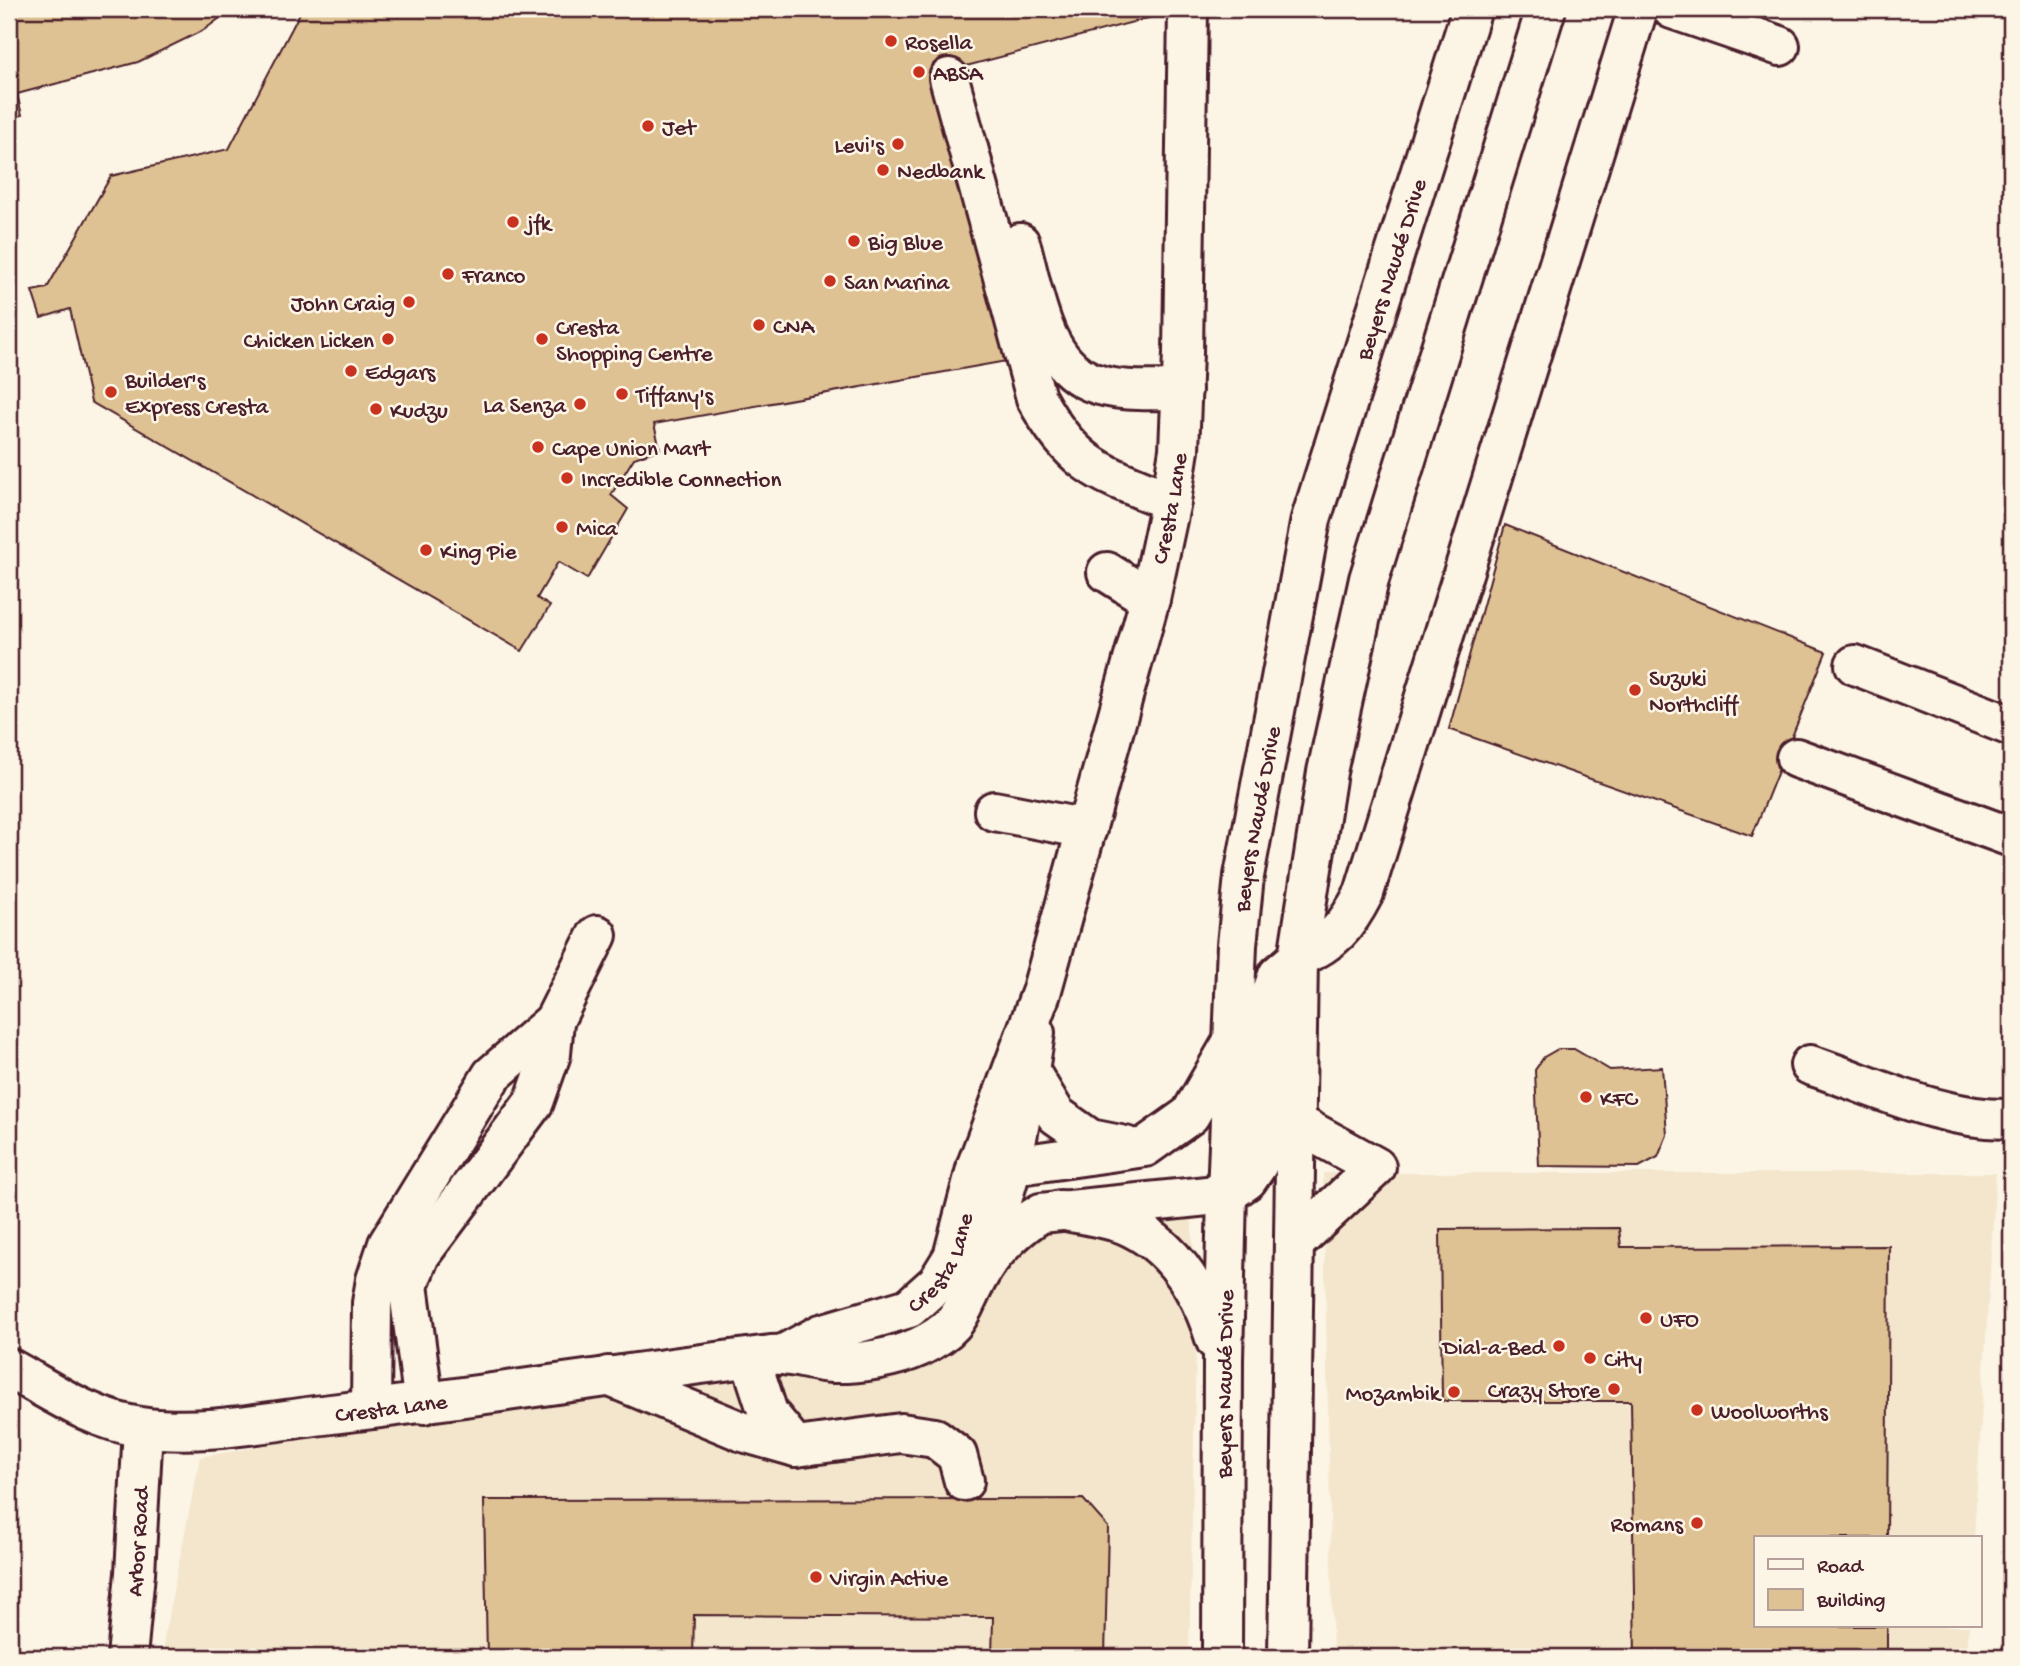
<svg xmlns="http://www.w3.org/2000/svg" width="2020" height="1666" font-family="'Gochi Hand',sans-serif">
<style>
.built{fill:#f3e6cc}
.building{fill:#dfc293;stroke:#4a1f2b;stroke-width:2}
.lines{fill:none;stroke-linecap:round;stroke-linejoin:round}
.minor-casing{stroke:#4a1f2b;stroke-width:44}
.major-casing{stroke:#4a1f2b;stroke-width:44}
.minor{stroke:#fcf5e5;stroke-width:38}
.major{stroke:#fcf5e5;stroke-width:38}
.poi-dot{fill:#c8321e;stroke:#fcf5e5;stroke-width:2.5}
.labels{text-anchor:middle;stroke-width:5;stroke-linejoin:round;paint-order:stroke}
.poi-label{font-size:23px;fill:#4a1f2b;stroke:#fcf5e5;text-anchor:start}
.street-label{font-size:23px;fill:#4a1f2b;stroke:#fcf5e5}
</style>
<rect width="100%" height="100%" fill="#fcf5e5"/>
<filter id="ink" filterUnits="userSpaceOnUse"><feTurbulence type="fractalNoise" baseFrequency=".0143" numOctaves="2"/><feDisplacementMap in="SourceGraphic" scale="14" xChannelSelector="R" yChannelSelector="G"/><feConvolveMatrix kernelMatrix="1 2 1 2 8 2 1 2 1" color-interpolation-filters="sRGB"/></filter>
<g filter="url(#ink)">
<!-- built -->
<g class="built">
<polygon points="1323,1173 1996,1173 1974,1538 1756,1538 1756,1626 1969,1626 1967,1657 1333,1657"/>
<polygon points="1189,1181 1197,1304 1189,1657 164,1657 164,1637 200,1457 953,1324 1035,1195"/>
</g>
<!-- building -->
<g class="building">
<polygon points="9,9 232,9 204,30 138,62 17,94 22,115 9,118"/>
<polygon points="302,9 1157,9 1156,16 932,75 1012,360 654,424 660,449 634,458 611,495 628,509 587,579 558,562 537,598 550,606 522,651 91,402 70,309 41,318 32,291 47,288 111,176 229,149"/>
<polygon points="1505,525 1826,652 1752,836 1449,729"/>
<polygon points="1558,1049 1574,1049 1610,1070 1662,1067 1667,1135 1658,1157 1639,1167 1539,1166 1535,1070 1544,1057"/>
<polygon points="1619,1228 1621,1247 1889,1246 1887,1538 1756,1538 1756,1626 1887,1626 1887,1657 1635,1657 1631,1401 1442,1401 1440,1229"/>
<polygon points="1083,1499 1108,1527 1105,1657 992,1657 993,1617 694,1615 693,1657 487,1657 484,1500"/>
</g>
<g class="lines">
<!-- minor casing -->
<g class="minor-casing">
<g id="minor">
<polyline points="1672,9 1780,46"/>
<path d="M949,78L1036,398C1074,468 1101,473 1171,501"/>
<path d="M1020,243C1034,289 1040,361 1091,382C1118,393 1153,390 1182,390"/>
<polyline points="1107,572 1150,599"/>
<polyline points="1855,665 2011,726"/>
<polyline points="1796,758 2011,837"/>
<polyline points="994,811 1087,829"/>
<path d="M1298,958C1334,941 1346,928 1364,893L1638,9"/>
<polyline points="1035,1033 1029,1070 1056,1115 1090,1139 1125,1146"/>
<path d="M1810,1065C1874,1086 1943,1121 2011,1119"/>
<polyline points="977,1165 1012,1166 1145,1147 1190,1115 1233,1041"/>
<polyline points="1295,1243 1376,1167 1296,1123"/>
<polyline points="984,1262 1012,1166 1027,1082"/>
<path id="s1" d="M784,1354L821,1334L909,1308L937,1283L953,1257L977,1165L1041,993L1150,599L1171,501L1179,450L1183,353L1188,9"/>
<polyline points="750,1358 768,1413 796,1447"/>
<path id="s2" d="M9,1368C51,1391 93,1421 141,1427C203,1436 270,1421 331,1414C478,1397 624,1373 771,1355C792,1353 811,1362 832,1363C858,1364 895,1358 919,1347C965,1325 959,1309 981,1272C994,1250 1019,1226 1041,1213L1227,1194"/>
<polyline points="608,1376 743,1432 796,1447 901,1433 935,1438 957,1455 964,1481"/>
<polyline points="424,1404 408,1285 420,1255 534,1102 551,1054 554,1021 597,935"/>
<polyline points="371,1409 372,1303 376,1280 388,1244 492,1075 554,1021"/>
<path id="s3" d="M127,1657L135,1573L143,1428"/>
</g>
</g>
<!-- major casing -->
<g class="major-casing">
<g id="major">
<polyline points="1227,1194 1247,1180 1258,1164 1262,1141 1262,1020 1278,975 1298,958"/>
<path d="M1060,1210C1080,1214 1104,1217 1124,1224C1174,1245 1201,1292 1216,1341"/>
<path id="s4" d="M1222,1657L1223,1359L1227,1194L1237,945L1244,876L1311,519L1472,9"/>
<polyline points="1288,1657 1298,958 1327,772 1369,579 1546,9"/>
</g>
</g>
<!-- minor -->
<use href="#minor" class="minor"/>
<!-- major -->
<use href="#major" class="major"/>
</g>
</g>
<!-- markers -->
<g class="poi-dot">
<circle cx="891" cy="41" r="7"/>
<circle cx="919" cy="72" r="7"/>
<circle cx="648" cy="126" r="7"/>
<circle cx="898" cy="144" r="7"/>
<circle cx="883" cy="170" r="7"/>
<circle cx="513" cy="222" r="7"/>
<circle cx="854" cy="241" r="7"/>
<circle cx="448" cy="274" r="7"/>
<circle cx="830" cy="281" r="7"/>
<circle cx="409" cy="302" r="7"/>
<circle cx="759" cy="325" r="7"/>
<circle cx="388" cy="339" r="7"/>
<circle cx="542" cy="339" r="7"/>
<circle cx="351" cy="371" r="7"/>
<circle cx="111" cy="392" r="7"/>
<circle cx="622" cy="394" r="7"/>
<circle cx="580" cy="404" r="7"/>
<circle cx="376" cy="409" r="7"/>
<circle cx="538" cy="447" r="7"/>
<circle cx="567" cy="478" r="7"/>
<circle cx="562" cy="527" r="7"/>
<circle cx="426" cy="550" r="7"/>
<circle cx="1635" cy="690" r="7"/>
<circle cx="1586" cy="1097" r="7"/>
<circle cx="1646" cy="1318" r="7"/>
<circle cx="1559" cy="1346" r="7"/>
<circle cx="1590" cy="1358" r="7"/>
<circle cx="1614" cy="1389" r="7"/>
<circle cx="1454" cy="1392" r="7"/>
<circle cx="1697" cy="1410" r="7"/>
<circle cx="1697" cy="1523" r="7"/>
<circle cx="816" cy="1577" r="7"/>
</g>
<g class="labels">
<!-- poi labels -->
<g class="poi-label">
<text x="905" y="49">Rosella</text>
<text x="933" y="80">ABSA</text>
<text x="662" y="134">Jet</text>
<text x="884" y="152" text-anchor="end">Levi's</text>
<text x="897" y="178">Nedbank</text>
<text x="527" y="230">jfk</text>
<text x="868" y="249">Big Blue</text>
<text x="462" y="282">Franco</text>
<text x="844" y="289">San Marina</text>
<text x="395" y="310" text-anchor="end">John Craig</text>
<text x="773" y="333">CNA</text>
<text x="556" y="334">Cresta<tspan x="556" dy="26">Shopping Centre</tspan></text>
<text x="374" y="347" text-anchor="end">Chicken Licken</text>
<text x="365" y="379">Edgars</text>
<text x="125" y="387">Builder's<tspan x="125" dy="26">Express Cresta</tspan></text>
<text x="636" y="402">Tiffany's</text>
<text x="566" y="412" text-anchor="end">La Senza</text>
<text x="390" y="417">Kudzu</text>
<text x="552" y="455">Cape Union Mart</text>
<text x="581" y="486">Incredible Connection</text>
<text x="576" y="535">Mica</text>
<text x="440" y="558">King Pie</text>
<text x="1649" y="685">Suzuki<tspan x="1649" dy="26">Northcliff</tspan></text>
<text x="1600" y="1105">KFC</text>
<text x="1660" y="1326">UFO</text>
<text x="1545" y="1354" text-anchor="end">Dial-a-Bed</text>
<text x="1604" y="1366">City</text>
<text x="1600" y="1397" text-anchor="end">Crazy Store</text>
<text x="1440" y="1400" text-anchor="end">Mozambik</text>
<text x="1711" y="1418">Woolworths</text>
<text x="1683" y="1531" text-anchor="end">Romans</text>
<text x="830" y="1585">Virgin Active</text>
</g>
<!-- street labels -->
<g class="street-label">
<text dy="8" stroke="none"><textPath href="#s4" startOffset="1407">Beyers Naudé Drive</textPath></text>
<text dy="8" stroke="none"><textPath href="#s1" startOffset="982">Cresta Lane</textPath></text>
<text dy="8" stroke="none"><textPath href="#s4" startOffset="840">Beyers Naudé Drive</textPath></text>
<text dy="8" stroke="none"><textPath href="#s1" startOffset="191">Cresta Lane</textPath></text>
<text dy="8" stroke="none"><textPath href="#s4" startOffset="273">Beyers Naudé Drive</textPath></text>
<text dy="8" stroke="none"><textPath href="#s2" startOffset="397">Cresta Lane</textPath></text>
<text dy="8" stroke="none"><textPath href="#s3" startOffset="116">Arbor Road</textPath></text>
</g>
</g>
<!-- margin -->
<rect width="2020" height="1666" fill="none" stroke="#fcf5e5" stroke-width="35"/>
<rect x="18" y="18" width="1985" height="1631" fill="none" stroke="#4a1f2b" stroke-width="2.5" filter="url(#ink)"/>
<!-- legend -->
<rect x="1754" y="1536" width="228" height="91" fill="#fcf5e5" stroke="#b59f9b" stroke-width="2"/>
<rect x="1768" y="1559" width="35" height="10" fill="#fcf5e5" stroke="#b59f9b" stroke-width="2"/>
<text x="1817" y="1572" font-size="21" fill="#4a1f2b">Road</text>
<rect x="1768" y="1589" width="35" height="21" fill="#dfc293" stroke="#b59f9b" stroke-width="2"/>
<text x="1817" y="1606" font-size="21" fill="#4a1f2b">Building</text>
</svg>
